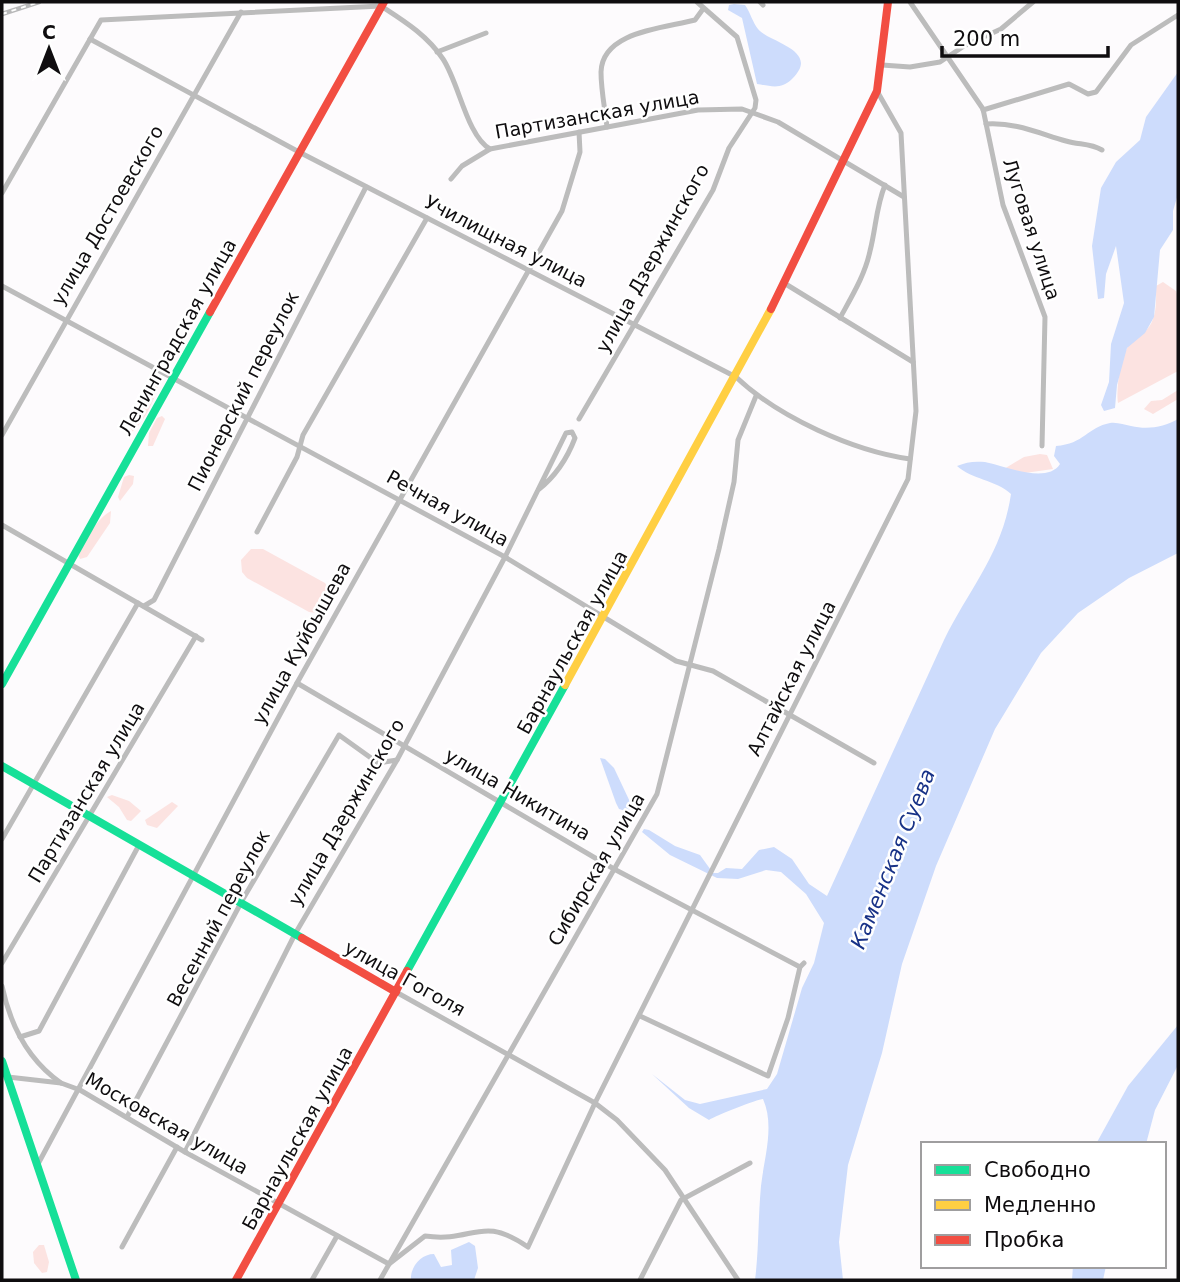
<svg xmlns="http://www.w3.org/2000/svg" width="1180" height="1282" font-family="'DejaVu Sans',sans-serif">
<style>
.green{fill:#fce3e1}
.water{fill:#cddcfc}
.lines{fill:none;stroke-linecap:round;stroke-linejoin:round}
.street{stroke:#bcbcbc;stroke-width:5}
.fast{stroke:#16e098;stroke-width:8}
.slow{stroke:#ffcf43;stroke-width:8}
.jam{stroke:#f24e42;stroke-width:8}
.rail-casing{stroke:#b8b8b9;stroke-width:4.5}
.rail{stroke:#fff;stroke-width:2;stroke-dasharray:5;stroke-linecap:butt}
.labels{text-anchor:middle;stroke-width:5;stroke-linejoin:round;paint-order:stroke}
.street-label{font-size:19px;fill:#0f0d0f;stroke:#fff}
.water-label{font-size:21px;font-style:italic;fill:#183287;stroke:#fff}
</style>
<rect width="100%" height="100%" fill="#fdfbfd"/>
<!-- green -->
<g class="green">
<path d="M1163,282L1176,291L1178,297V371L1118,403C1116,390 1120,353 1131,343C1139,336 1149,331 1153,319C1157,309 1156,296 1156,286Z"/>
<path d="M159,383C156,398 141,429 127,435C132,420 144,390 159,383Z"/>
<polygon points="1178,390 1178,399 1153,414 1144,409 1151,401 1162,400"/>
<polygon points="162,416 165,419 153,446 148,446 149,433 157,418"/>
<polygon points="1040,454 1047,455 1053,469 1025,473 1004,469 1024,457"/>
<polygon points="129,475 134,476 133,484 120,501 118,497 124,477"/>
<path d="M111,511L110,523L87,557L80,559L78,555C87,539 95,520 111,511Z"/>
<polygon points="251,549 263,549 325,583 331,592 327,607 317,613 309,612 247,578 242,572 241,560"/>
<polygon points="112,795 129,801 141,811 131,821 127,820 119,807 107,797"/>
<polygon points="172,802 178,806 157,828 147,825 145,820"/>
<polygon points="39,1245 44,1245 49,1262 47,1272 42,1273 34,1263 33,1252"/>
</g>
<!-- water -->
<g class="water">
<path d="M734,4L745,5C750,12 753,23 758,29C768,42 822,50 792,79C781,90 771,86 757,84L742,18L728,10L729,5Z"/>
<polygon points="1178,72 1178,194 1173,211 1173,230 1160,250 1154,317 1145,333 1127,348 1117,385 1115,408 1104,411 1101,405 1109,382 1111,344 1124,303 1116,246 1106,274 1104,298 1098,299 1092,246 1101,188 1116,162 1140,140 1146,117"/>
<path d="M1178,419V553L1129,578L1078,613L1041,653L995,729L936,866L902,964L882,1053L848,1165L839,1242L843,1280H755C759,1249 758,1218 761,1186C764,1158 775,1126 763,1099C758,1099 715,1116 709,1120L689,1108L652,1074L685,1100L700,1104L767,1089L777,1074L802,988L814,963L824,923L806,894L781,872L766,870L738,879L717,878L670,855L642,832L644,829L649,830L675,846L700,855L713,873H718L726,868L742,869L759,850L774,847L792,859L809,884L827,896L944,640C970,587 1002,554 1011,494C996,480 971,479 957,466C966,462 974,461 985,462C1002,465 1047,485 1060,464L1054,456L1056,446C1084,444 1088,427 1110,423C1118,422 1124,425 1131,426C1148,430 1164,427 1178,419Z"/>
<polygon points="600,758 605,759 614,768 631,804 629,812 619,809 616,803"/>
<polygon points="1178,1025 1178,1065 1155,1110 1146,1144 1096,1144 1128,1086"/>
<path d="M469,1242L475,1246L478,1268L474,1280H411C410,1267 421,1254 434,1254L441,1267L452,1265L451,1250Z"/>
<polygon points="1073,1266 1106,1266 1103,1280 1072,1280"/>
</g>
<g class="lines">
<!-- street -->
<g class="street">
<polyline points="760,2 763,5"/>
<polyline points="910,2 983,109 1003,205 1045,317 1042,446"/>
<path d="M90,39L299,152L736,377C778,417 853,451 910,459"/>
<polyline points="437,52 486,33"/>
<polyline points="882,65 910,67 940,62 964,46 1001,29 1033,2"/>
<polyline points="983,110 1069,84 1088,94 1096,92 1131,45 1178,15"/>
<path d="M986,124C1015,122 1038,133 1066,141C1079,145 1090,143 1102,150"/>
<path d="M607,127C605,109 601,90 601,72C602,31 665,28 695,20L703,9"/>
<polyline points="451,179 462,166 490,149 698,110 742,109 778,122 904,197"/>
<path d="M2,193L101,20L381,6C404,21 427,35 443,59C459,83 467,136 490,149"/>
<polyline points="784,283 913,362"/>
<polyline points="2,286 505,557 676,661 713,671 874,763"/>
<path d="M840,318C852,296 865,275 870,251C876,228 876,207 885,185"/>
<polyline points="579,419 713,190 729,148 755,108 756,100 737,37 697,2"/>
<polyline points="2,435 241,12"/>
<polyline points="2,525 202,640"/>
<polyline points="257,532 297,457 303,435 427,218"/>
<polyline points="144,606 154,600 366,187"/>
<polyline points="297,683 614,869 800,967"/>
<polyline points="2,839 138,603"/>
<polyline points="2,963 196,636"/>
<path d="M2,986C10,1024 28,1060 61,1083"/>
<polyline points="396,992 595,1103 617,1120 665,1170 738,1280"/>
<polyline points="640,1016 768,1076 788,1018 800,967 804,963"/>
<polyline points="20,1037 39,1031 139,845"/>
<path d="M8,1077L61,1083L80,1090L185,1152L389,1264L425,1236C475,1243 480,1214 528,1247L595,1103L908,479L916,411L901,133L877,91"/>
<polyline points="127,1117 243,899 339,735 378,763 397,760"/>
<path d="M185,1152L295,934L397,760L505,557L566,433L572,432L575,438C567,459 556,476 538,490"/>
<polyline points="38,1164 297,683 562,211 580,152 579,132"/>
<polyline points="122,1247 177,1147"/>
<polyline points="312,1280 337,1236"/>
<polyline points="380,1280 657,794 719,549 734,482 738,440 756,396"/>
<polyline points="640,1280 681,1200 750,1163"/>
</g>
<!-- fast -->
<g class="fast">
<polyline points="2,684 210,312"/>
<polyline points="2,766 302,938"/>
<polyline points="407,971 565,685"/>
<polyline points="2,1061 76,1280"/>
</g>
<!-- slow -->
<polyline class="slow" points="565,685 771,309"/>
<!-- jam -->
<g class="jam">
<polyline points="771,309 877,91 888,2"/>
<polyline points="210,312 384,2"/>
<polyline points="302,938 396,992"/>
<polyline points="236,1280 407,971"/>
</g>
<!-- rail casing -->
<g class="rail-casing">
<polyline id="rail" points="2,14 39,2"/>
</g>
<!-- rail -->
<use href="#rail" class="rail"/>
</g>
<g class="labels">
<!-- street labels -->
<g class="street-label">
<text transform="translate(597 114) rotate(-10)" y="7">Партизанская улица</text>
<text transform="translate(107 215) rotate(-60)" y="7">улица Достоевского</text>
<text transform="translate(1032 229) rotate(72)" y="7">Луговая улица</text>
<text transform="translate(506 241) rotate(27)" y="7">Училищная улица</text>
<text transform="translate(652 258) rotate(-61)" y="7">улица Дзержинского</text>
<text transform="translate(177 337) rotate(-61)" y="7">Ленинградская улица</text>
<text transform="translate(243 391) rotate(-63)" y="7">Пионерский переулок</text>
<text transform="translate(448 508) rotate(29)" y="7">Речная улица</text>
<text transform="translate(572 642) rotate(-61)" y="7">Барнаульская улица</text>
<text transform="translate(301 643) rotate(-61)" y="7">улица Куйбышева</text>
<text transform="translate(791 678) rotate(-63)" y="7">Алтайская улица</text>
<text transform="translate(86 792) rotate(-59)" y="7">Партизанская улица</text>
<text transform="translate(518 794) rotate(30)" y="7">улица Никитина</text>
<text transform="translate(346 812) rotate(-60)" y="7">улица Дзержинского</text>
<text transform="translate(596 869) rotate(-60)" y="7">Сибирская улица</text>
<text transform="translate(218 918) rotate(-62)" y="7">Весенний переулок</text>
<text transform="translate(405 978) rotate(29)" y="7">улица Гоголя</text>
<text transform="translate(167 1123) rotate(30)" y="7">Московская улица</text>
<text transform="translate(297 1138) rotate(-61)" y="7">Барнаульская улица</text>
</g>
<!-- water labels -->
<g class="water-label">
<text transform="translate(893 859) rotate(-68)" y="7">Каменская Суева</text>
</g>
</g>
<!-- border -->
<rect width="1180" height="1282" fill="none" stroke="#0f0d0f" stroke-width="7"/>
<!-- legend -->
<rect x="921" y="1142" width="245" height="126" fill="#ffffff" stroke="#9f9e9f" stroke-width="2"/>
<rect x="935" y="1165" width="35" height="10" fill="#16e098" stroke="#9f9e9f" stroke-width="2"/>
<text x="984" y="1177" font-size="21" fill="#0f0d0f">Свободно</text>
<rect x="935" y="1200" width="35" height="10" fill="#ffcf43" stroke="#9f9e9f" stroke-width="2"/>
<text x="984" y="1212" font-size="21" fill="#0f0d0f">Медленно</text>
<rect x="935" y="1235" width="35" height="10" fill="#f24e42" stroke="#9f9e9f" stroke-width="2"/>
<text x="984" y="1247" font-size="21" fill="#0f0d0f">Пробка</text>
<!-- north arrow -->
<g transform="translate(49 49)" stroke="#ffffff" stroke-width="5" paint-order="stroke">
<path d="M0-5L12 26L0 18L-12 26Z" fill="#0f0d0f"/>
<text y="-10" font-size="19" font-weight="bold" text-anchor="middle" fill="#0f0d0f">С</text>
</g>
<!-- scale -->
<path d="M942 46v10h166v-10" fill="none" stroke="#0f0d0f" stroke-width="3.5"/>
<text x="953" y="46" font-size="21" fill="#0f0d0f" stroke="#ffffff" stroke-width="5" paint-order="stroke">200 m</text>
</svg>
